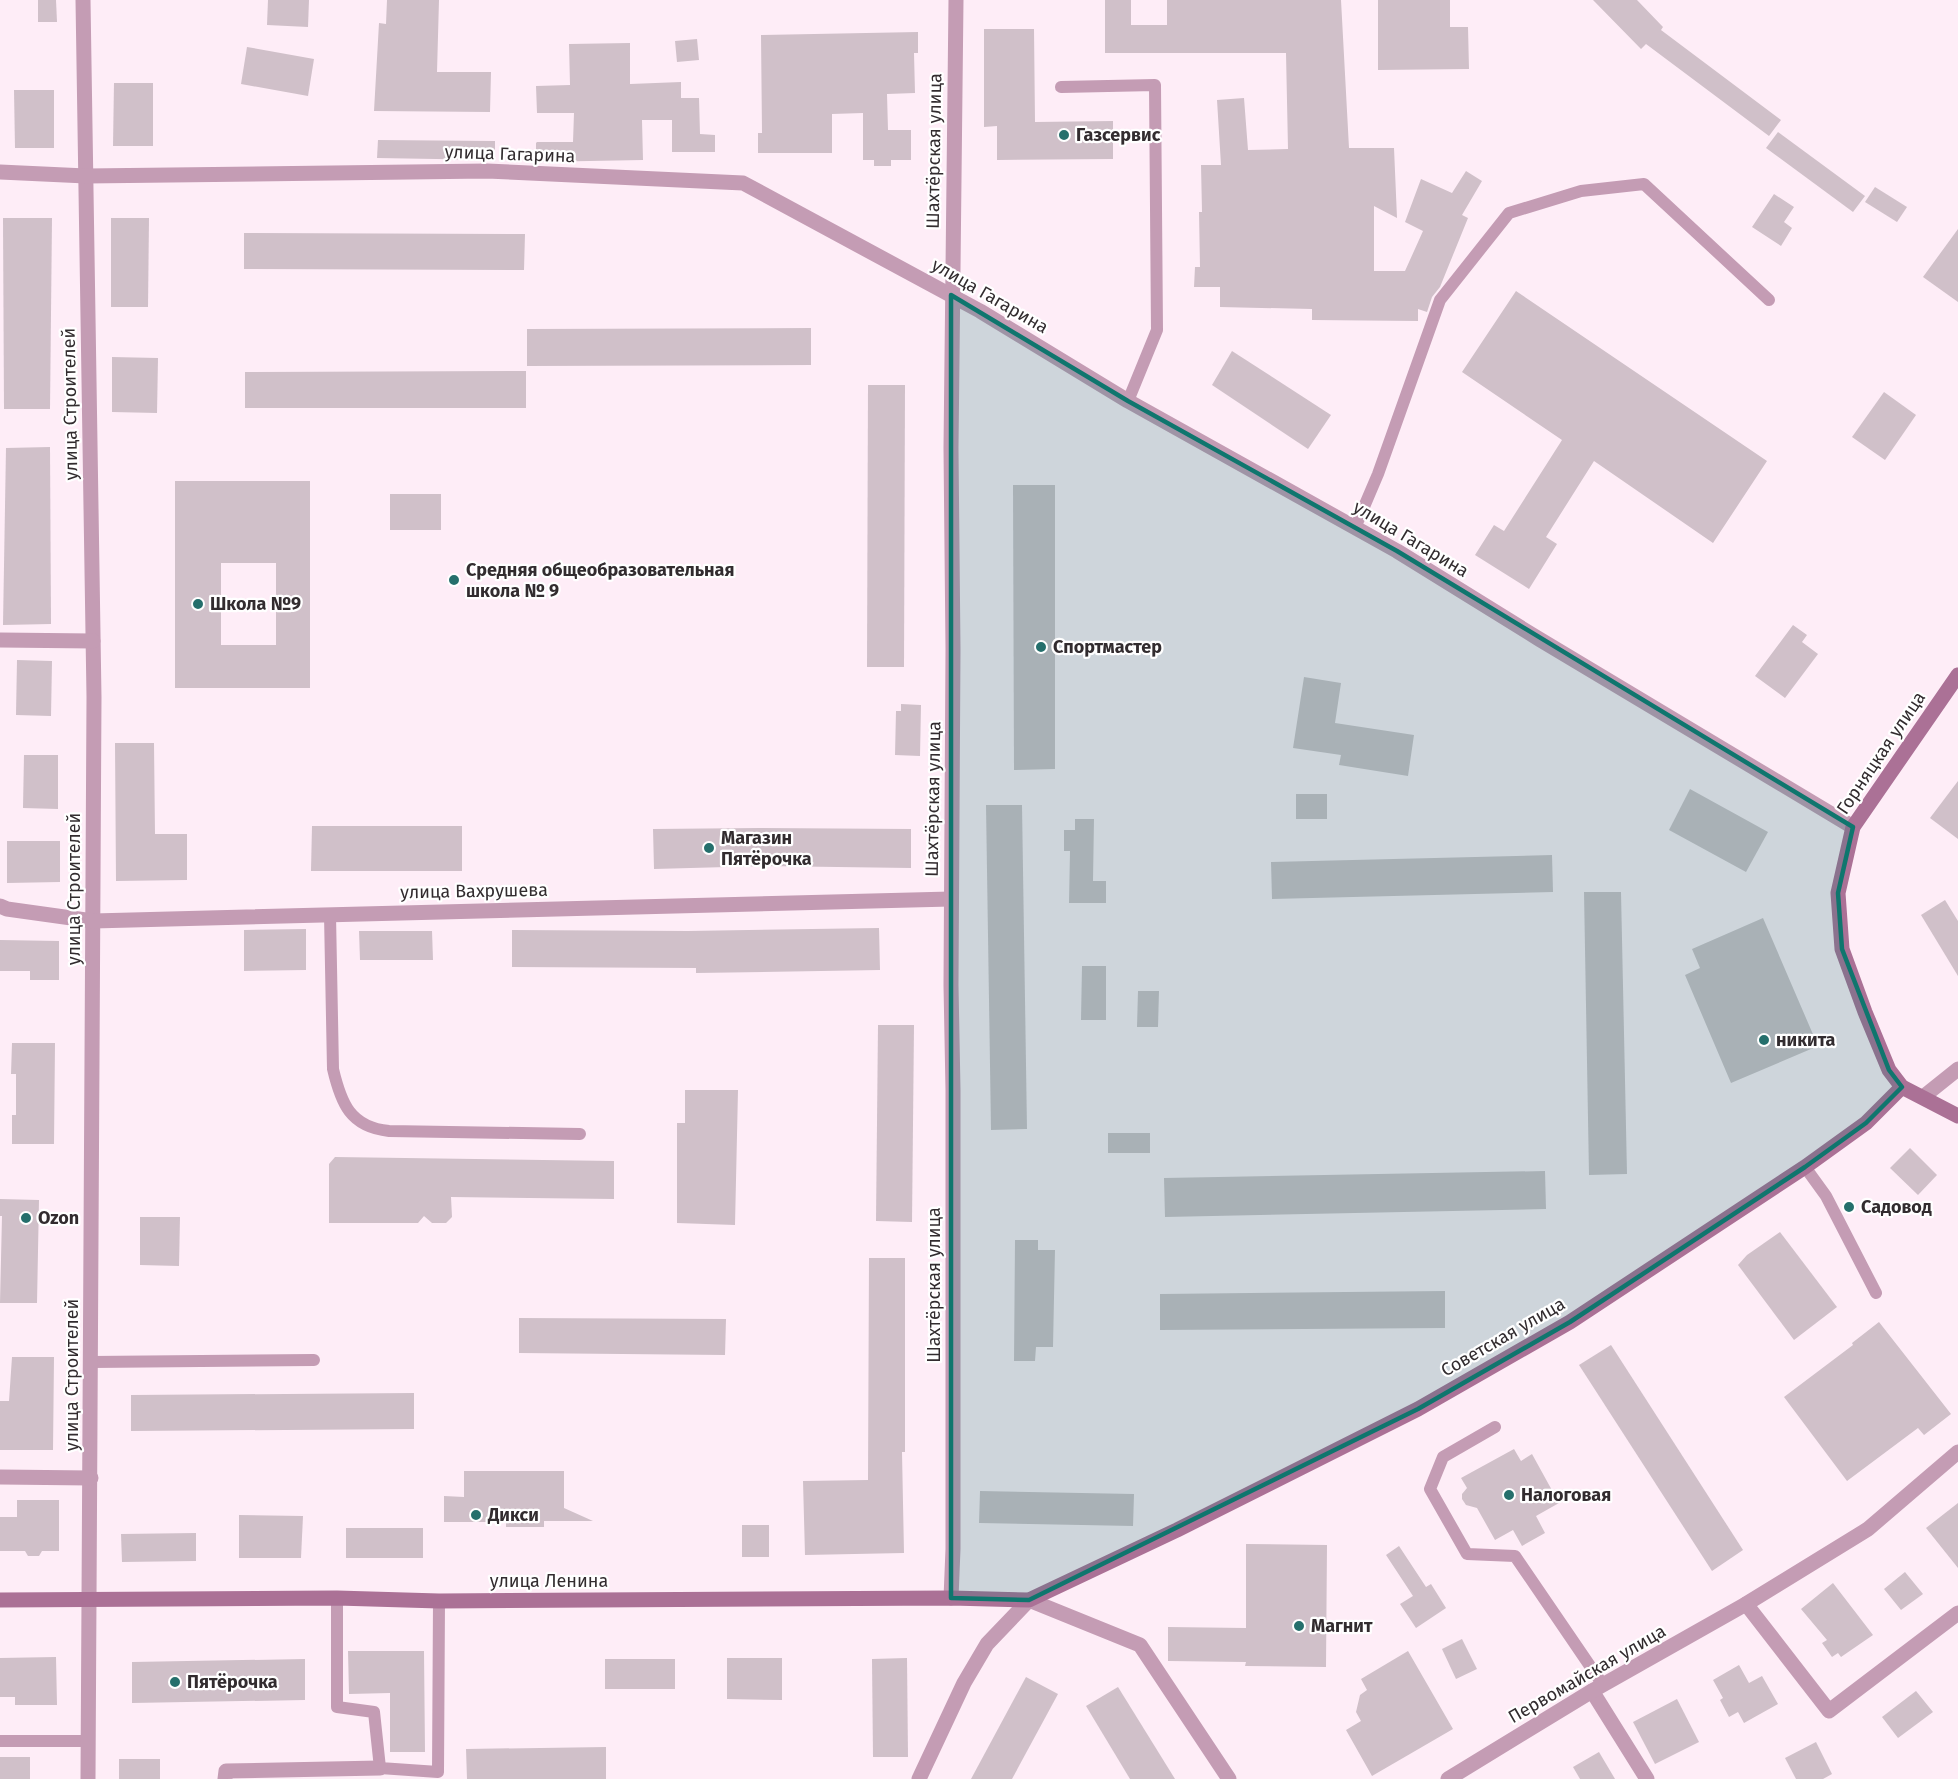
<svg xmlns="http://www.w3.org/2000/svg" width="1958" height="1779" font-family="'Fira Sans',sans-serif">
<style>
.building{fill:#d0c0c9;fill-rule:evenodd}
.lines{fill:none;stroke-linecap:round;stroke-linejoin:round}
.service{stroke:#c49cb4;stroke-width:12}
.minor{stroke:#c49cb4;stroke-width:15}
.secondary{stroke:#ab7196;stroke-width:15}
.marked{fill:#0f766e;fill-opacity:0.2;stroke:#0f766e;stroke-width:4.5;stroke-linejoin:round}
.poi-dot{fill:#256f6c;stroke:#fff;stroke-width:2}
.labels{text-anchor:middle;stroke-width:4.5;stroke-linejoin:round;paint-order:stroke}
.poi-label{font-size:18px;font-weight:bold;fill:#322c2f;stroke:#fff;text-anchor:start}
.street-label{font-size:18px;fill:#322c2f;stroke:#fff}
</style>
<rect width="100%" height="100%" fill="#feedf7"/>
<!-- building -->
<g class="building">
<polygon points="38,0 56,0 57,22 38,22"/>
<polygon points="268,0 309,0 308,27 267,25"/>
<polygon points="387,0 439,0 437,72 491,72 490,112 374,111 379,23 386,24"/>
<polygon points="1105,0 1131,0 1131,25 1167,25 1167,0 1341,0 1349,148 1394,148 1397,218 1374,206 1374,271 1405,271 1423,231 1405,222 1421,179 1452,193 1466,171 1482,181 1462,215 1468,218 1440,287 1432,297 1427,312 1418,309 1418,321 1312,320 1312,309 1220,307 1220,287 1194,287 1195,267 1200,267 1199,212 1202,212 1201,165 1221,165 1217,100 1244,98 1248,150 1288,149 1286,53 1105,53"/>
<polygon points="1378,0 1450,0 1450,27 1468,27 1469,69 1378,70"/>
<polygon points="1593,0 1637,0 1663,27 1661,30 1781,120 1769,136 1646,44 1641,49"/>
<polygon points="984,29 1034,29 1035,122 1113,121 1113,159 997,160 997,126 984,127"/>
<polygon points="918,32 918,53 914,53 915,93 887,94 888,130 911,130 911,160 891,160 891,166 874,166 874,160 863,160 863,113 832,114 832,153 758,153 758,133 762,133 761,35"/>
<polygon points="697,39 699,60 677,62 675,41"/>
<polygon points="630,43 630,84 681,82 681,98 699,98 700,134 715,135 715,152 672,152 672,120 642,120 643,160 536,162 536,143 537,142 573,142 574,113 537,113 536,86 570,85 569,44"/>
<polygon points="247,47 314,59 308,96 241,84"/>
<polygon points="114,83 153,83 153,146 113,146"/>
<polygon points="14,90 54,90 54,148 15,148"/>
<polygon points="1778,132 1865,196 1853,212 1766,148"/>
<polygon points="378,140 495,141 495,160 377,158"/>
<polygon points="1875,187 1907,207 1897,222 1865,202"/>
<polygon points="1774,194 1794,207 1784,222 1792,228 1781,246 1752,227"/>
<polygon points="3,218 52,218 50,409 4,409"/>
<polygon points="111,218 149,218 148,307 111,307"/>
<polygon points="1958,229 1958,302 1923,277"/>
<polygon points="244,233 525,234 524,270 244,269"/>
<polygon points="1516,291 1767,461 1713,543 1594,461 1546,537 1557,544 1529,589 1475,555 1494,525 1504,531 1562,440 1462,372"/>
<polygon points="811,328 811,365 527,366 527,329"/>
<polygon points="1232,351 1331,415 1308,449 1212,385"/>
<polygon points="112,357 158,358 157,413 112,412"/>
<polygon points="526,371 526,408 245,408 245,372"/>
<polygon points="868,385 905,385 904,667 867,667"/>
<polygon points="1884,392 1916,415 1885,460 1852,437"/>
<polygon points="50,447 51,624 3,625 6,448"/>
<path d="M175,481H310V688H175ZM221,563H276V645H221Z"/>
<polygon points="1013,485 1055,485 1055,769 1014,770"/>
<rect x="390" y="494" width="51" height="36"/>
<polygon points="1793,625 1807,635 1802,642 1818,654 1785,698 1755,676"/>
<polygon points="17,660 52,661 51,716 16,715"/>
<polygon points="1304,677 1341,683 1335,723 1414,735 1408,776 1339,765 1341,755 1293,748"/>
<polygon points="901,704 921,705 920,756 895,755 896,711 901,711"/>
<polygon points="115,743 154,743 155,834 187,834 187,880 116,881"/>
<polygon points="24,755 58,755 58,809 23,808"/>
<polygon points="1958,781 1958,839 1930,818"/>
<polygon points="1690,789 1768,832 1746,872 1669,830"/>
<rect x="1296" y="794" width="31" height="25"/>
<polygon points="986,805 1022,805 1027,1129 991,1130"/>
<polygon points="1075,819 1094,819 1093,881 1106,881 1106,903 1069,903 1070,851 1064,851 1064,830 1075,830"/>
<polygon points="312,826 462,826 462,871 311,871"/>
<polygon points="759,828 911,829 911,868 764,866 654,869 653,829"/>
<polygon points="7,841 60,841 60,882 7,883"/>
<polygon points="1552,855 1553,892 1272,899 1271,862"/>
<polygon points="1584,892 1621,892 1627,1174 1589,1175"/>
<polygon points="1945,900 1958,921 1958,976 1921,915"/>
<polygon points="1763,918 1818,1046 1731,1083 1685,975 1700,968 1692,949"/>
<polygon points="879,928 880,970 696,973 696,968 512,967 512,930 688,931"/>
<polygon points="306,929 306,970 244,971 244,930"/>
<polygon points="359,931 432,931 433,960 360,960"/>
<polygon points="0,940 59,941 59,980 30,980 30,971 0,971"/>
<polygon points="1082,966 1106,966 1106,1020 1081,1020"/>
<polygon points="1138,991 1159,991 1158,1027 1137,1027"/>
<polygon points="878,1025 914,1025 912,1222 876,1221"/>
<polygon points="12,1043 55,1043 54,1144 12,1144 12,1115 16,1115 16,1074 11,1074"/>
<polygon points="685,1090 738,1090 735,1225 677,1223 677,1123 685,1123"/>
<rect x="1108" y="1133" width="42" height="20"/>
<polygon points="1910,1148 1937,1175 1918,1195 1890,1168"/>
<polygon points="335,1157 614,1161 614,1199 451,1197 452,1217 446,1223 432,1223 424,1216 418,1223 329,1223 329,1164"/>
<polygon points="1545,1171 1546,1209 1165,1217 1164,1178"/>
<polygon points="0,1199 39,1200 37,1303 0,1303 2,1216 0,1216"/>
<polygon points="140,1217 180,1217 179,1266 140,1265"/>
<polygon points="1780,1232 1837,1307 1794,1340 1738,1265 1747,1255"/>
<polygon points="1015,1240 1038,1240 1038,1250 1055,1250 1053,1347 1036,1347 1035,1361 1014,1361"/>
<polygon points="869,1258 905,1258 905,1452 902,1452 904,1553 805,1555 803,1481 868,1480"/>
<polygon points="1445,1291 1445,1328 1160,1330 1160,1294"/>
<polygon points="519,1318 726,1319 725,1355 519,1353"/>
<polygon points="1879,1322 1951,1414 1924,1435 1918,1428 1847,1481 1784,1397 1853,1345 1852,1343"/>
<polygon points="1611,1345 1743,1550 1712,1571 1579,1365"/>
<polygon points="12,1357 54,1357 53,1450 0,1450 0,1401 9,1401"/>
<polygon points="414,1393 414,1429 131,1431 131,1395"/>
<polygon points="1514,1449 1521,1461 1532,1454 1559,1503 1536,1516 1545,1533 1522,1546 1513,1530 1495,1540 1477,1508 1466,1505 1462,1499 1462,1494 1467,1488 1461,1478"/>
<polygon points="464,1471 564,1471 564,1508 593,1521 544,1521 544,1527 506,1527 506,1522 444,1522 444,1496 464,1497"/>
<polygon points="980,1491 1134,1494 1133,1526 979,1523"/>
<polygon points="17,1500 59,1500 59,1551 42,1551 39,1556 28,1556 25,1551 0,1551 0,1517 17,1517"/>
<polygon points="1958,1503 1958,1568 1926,1528"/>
<polygon points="239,1515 303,1516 301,1558 239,1558"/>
<rect x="742" y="1525" width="27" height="32"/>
<rect x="346" y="1528" width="77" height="30"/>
<polygon points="196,1533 196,1561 122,1562 121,1534"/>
<polygon points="1246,1544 1327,1545 1326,1667 1245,1666 1246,1662 1168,1661 1168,1627 1246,1628"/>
<polygon points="1399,1546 1426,1587 1431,1584 1446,1608 1416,1628 1400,1604 1413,1596 1386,1555"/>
<polygon points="1905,1572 1923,1594 1901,1610 1884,1589"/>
<polygon points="1833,1583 1873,1635 1841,1657 1838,1653 1832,1657 1822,1643 1827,1640 1801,1609"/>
<polygon points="1462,1639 1477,1669 1456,1679 1442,1649"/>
<polygon points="348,1651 424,1651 425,1752 390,1752 390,1693 349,1694"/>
<polygon points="1408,1651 1453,1729 1372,1776 1346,1730 1361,1721 1356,1712 1360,1695 1367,1690 1361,1679"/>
<polygon points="56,1657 57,1705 15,1705 15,1697 0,1697 0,1658"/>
<polygon points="727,1658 782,1658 782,1700 727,1699"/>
<polygon points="907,1658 908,1757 873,1757 872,1659"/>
<polygon points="305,1659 305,1700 132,1703 132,1662"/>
<rect x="605" y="1659" width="70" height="30"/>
<polygon points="1739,1665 1749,1683 1762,1676 1778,1704 1744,1723 1738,1712 1729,1717 1720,1700 1723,1698 1713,1680"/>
<polygon points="1026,1677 1058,1694 1012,1779 971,1779"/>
<polygon points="1118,1687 1175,1779 1130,1779 1086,1706"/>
<polygon points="1916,1691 1933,1712 1898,1738 1882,1717"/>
<polygon points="1677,1699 1699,1742 1655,1764 1633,1722"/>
<polygon points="1816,1742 1832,1774 1823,1779 1796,1779 1785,1758"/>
<polygon points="606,1747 606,1779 467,1779 466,1749"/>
<polygon points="1599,1752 1615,1779 1580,1779 1573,1767"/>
<rect x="0" y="1757" width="30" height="22"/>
<rect x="119" y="1759" width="41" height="20"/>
</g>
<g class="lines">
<!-- service -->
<g class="service">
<polyline points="1061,87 1155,85 1157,330 1128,401"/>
<polyline points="1355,528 1378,474 1440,300 1509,213 1581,191 1644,184 1769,300"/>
<path d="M330,915L333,1069C341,1103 350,1127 389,1131L580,1134"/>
<polyline points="1805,1167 1826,1196 1876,1293"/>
<polyline points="91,1362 314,1360"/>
<polyline points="1495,1427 1443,1457 1430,1489 1467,1554 1515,1556 1603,1685"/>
<polyline points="337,1598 337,1707 374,1712 380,1768 438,1772 439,1601"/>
<polyline points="0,1741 88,1741"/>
</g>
<!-- minor -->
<g class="minor">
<polyline points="83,0 94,697 88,1779"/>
<polyline points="0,172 86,176 487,171 743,183 980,311 1128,401 1397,551 1539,639 1853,827"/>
<polyline points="0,640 93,641"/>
<polyline points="0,906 7,909 93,921 951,899"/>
<polyline points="1923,1097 1958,1069"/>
<polyline points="0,1477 91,1478"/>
<polyline points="951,1598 953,1549 953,1090 951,985 953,649 951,448 956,0"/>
<polyline points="1746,1604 1829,1711 1958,1613"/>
<polyline points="1592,1691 1647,1779"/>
<polyline points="225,1779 226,1771 380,1768"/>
<polyline points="919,1779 964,1683 987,1644 1029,1600 1140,1645 1229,1779"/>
<polyline points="1448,1779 1592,1691 1746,1604 1868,1529 1958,1452"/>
</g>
<!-- secondary -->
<g class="secondary">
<polyline points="1958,675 1853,827 1838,893 1842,949 1865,1012 1889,1070 1902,1087 1958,1116"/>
<polyline points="0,1600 337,1598 439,1601 951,1598 1029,1600 1177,1530 1418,1409 1570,1322 1805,1167 1866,1123 1902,1087"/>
</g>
</g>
<!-- marked area -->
<path class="marked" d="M951,295L1128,401L1397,551L1853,827L1838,893L1842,949L1889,1070L1902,1087L1866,1123L1805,1167L1570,1322L1418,1409L1029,1600L951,1598Z"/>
<!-- markers -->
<g class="poi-dot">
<circle cx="1064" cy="135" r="6"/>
<circle cx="454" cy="580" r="6"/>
<circle cx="198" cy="604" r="6"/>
<circle cx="1041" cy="647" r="6"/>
<circle cx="709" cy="848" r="6"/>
<circle cx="1764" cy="1040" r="6"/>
<circle cx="1849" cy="1207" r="6"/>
<circle cx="26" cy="1218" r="6"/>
<circle cx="1509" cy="1495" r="6"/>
<circle cx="476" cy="1515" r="6"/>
<circle cx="1299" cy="1626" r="6"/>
<circle cx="175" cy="1682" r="6"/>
</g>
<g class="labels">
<!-- poi labels -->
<g class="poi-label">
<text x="1076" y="141">Газсервис</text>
<text x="466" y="576">Средняя общеобразовательная<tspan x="466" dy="21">школа № 9</tspan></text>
<text x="210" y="610">Школа №9</text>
<text x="1053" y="653">Спортмастер</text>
<text x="721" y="844">Магазин<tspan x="721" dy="21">Пятёрочка</tspan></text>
<text x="1776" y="1046">никита</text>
<text x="1861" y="1213">Садовод</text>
<text x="38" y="1224">Ozon</text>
<text x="1521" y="1501">Налоговая</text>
<text x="488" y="1521">Дикси</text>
<text x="1311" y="1632">Магнит</text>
<text x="187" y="1688">Пятёрочка</text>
</g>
<!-- street labels -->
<g class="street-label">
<text transform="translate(934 151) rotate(-89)" y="6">Шахтёрская улица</text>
<text transform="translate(510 154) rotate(2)" y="6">улица Гагарина</text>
<text transform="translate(990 296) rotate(30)" y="6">улица Гагарина</text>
<text transform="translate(70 404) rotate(-91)" y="6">улица Строителей</text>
<text transform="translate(1411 539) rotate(31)" y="6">улица Гагарина</text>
<text transform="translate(1881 753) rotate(-56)" y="6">Горняцкая улица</text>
<text transform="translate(933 799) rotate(-89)" y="6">Шахтёрская улица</text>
<text transform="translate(74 889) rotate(-90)" y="6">улица Строителей</text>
<text transform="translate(474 891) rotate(-1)" y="6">улица Вахрушева</text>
<text transform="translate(934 1285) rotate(-90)" y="6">Шахтёрская улица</text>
<text transform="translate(1503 1337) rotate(-30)" y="6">Советская улица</text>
<text transform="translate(72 1375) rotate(-90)" y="6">улица Строителей</text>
<text x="549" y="1587">улица Ленина</text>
<text transform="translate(1587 1674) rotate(-30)" y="6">Первомайская улица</text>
</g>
</g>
</svg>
